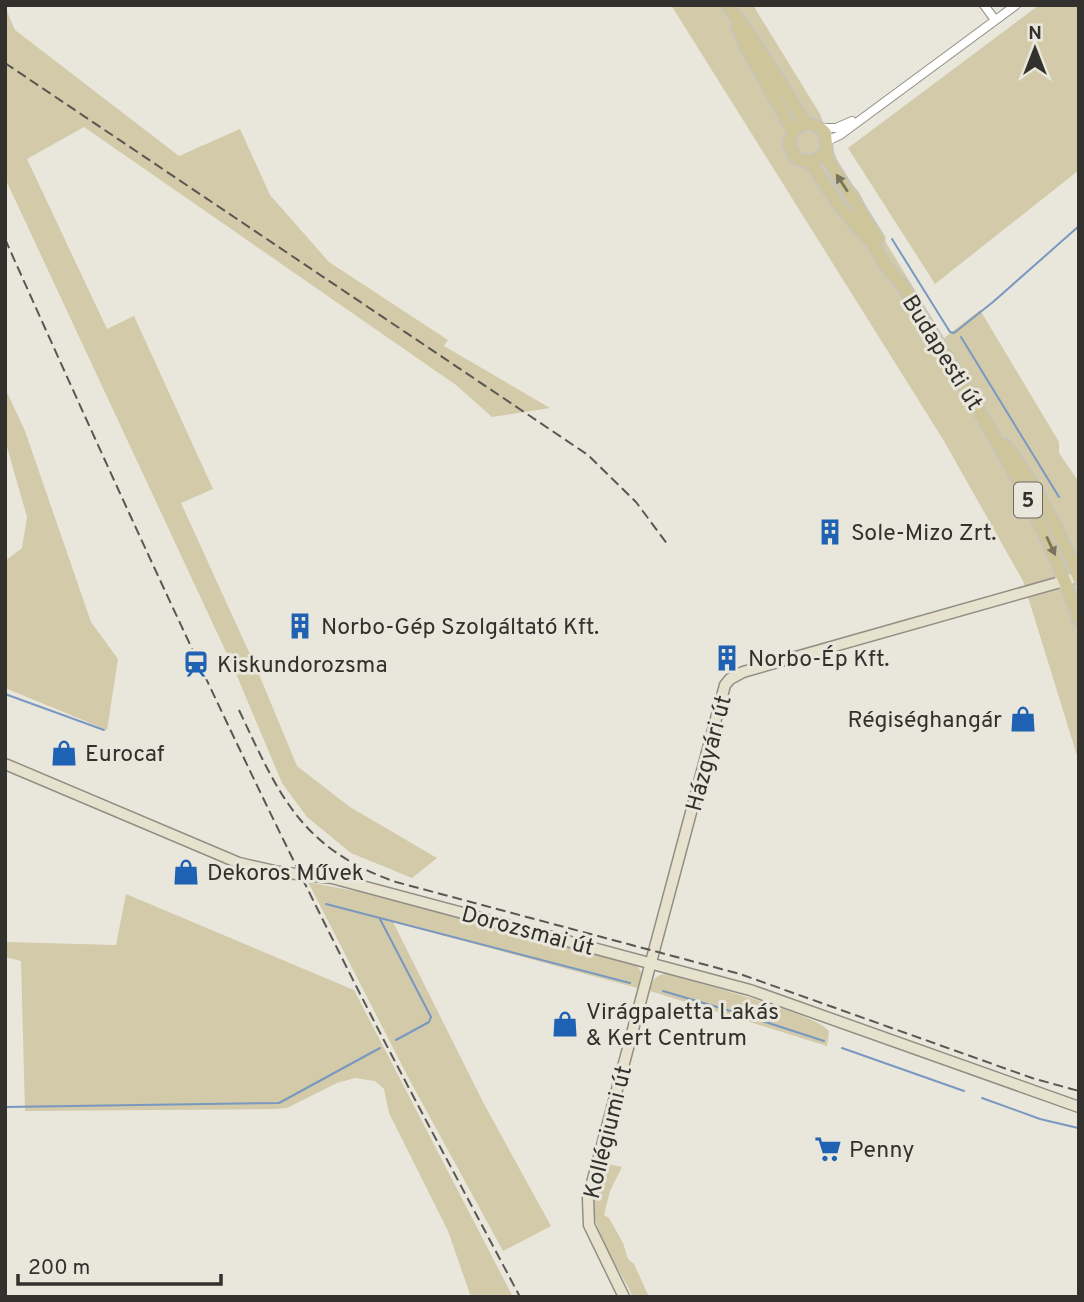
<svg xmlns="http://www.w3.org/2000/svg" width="1084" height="1302" font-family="Overpass,sans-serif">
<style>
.green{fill:#d2caa8}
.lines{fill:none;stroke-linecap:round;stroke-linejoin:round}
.stream{stroke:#7998c1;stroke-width:2}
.street-casing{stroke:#918f85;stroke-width:10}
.secondary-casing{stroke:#918f85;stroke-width:13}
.primary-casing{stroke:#c6c5c4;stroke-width:15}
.street{stroke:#fff;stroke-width:8}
.secondary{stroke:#e7e2cd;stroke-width:10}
.primary{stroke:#cfc59a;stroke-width:12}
.rail{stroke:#595752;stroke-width:2;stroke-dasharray:10 5;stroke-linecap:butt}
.oneway{fill:#79745e}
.labels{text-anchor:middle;stroke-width:6;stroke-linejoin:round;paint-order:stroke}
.shield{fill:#e9e7dc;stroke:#696862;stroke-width:2}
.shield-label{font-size:21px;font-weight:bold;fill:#32312d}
.street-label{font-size:23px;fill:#32312d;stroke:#e9e7dc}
.poi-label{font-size:23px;fill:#32312d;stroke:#e9e7dc;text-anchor:start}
</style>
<rect width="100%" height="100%" fill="#e9e7dc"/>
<!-- green -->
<g class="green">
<polygon points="671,5 753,5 820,114 842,173 859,192 876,226 944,338 980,310 1059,442 1059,453 1079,482 1079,762 1023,581 944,441"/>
<polygon points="1039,5 1079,5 1079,170 935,284 848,148"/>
<polygon points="5,7 15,30 179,156 240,129 270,195 329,262 448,340 444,346 550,408 492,417 456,385 84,127 27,159 107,329 134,316 213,489 181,503 258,672 297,766 350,807 437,858 412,878 351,853 307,817 282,783 234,669 5,178"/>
<polygon points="5,388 25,431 91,622 118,659 107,730 5,688 5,561 22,548 27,517 5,440"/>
<path d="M308,882L360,892L637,966C644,974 643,979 641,989L393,922L484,1104L551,1226L503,1251L408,1077Z"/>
<polygon points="126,894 354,990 513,1297 471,1297 448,1231 389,1113 384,1089 375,1081 355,1078 337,1083 287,1108 273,1109 25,1111 21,961 5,957 5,942 116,945"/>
<path d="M666,974C694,982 815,1013 829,1031L827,1046L650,991C652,981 654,975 666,974Z"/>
<path d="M604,1163L622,1167L610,1191L604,1215L609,1218L623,1243L628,1259L634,1264L649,1297H633C623,1276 595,1233 594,1212C593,1196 600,1178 604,1163Z"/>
</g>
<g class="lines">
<!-- stream -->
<g class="stream">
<polyline points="892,239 950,332 954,333 993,302 1079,226"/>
<polyline points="961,337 1059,497"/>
<polyline points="5,694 104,730"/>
<polyline points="326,904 630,983"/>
<polyline points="380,919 431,1017 429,1022 396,1040"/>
<polyline points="663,991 744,1015 824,1041"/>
<polyline points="842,1048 964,1091"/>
<polyline points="982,1098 1040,1119 1078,1128"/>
<polyline points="5,1107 279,1103 380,1048"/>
</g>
<!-- street casing -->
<g class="street-casing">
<g id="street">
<polyline points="984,5 995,20"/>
<polyline points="820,128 836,128 852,121"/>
<polyline points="827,141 840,135 1016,5"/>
</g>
</g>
<!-- secondary casing -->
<g class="secondary-casing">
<g id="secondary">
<polyline points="5,764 239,863 279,872 332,878 750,990 1079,1107"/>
<polyline points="624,1297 589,1225 588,1198 725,685 730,679 743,672 1071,579"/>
</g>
</g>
<!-- primary casing -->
<g class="primary-casing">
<g id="primary">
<polyline points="727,5 751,36 806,124"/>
<polyline points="738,27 744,43 793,131"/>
<path d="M825,152C816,162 808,164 796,158L789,145L793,131C804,121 815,122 825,133L827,158L878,239"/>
<path d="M810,162L841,208L873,244L886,266L901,283C968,391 1038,499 1079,620"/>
<path d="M1005,445C1036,485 1060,531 1079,578"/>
</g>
</g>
<!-- street -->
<use href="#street" class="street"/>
<!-- secondary -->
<use href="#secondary" class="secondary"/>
<!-- primary -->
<use href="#primary" class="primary"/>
<!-- rail -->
<g class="rail">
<polyline points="5,63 588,455 636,502 668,545"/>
<path d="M5,239C114,482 224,724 344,962C400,1074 461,1185 520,1297"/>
<path d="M239,710C279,795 301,849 396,882L740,974L1032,1078L1079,1091"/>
</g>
</g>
<!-- one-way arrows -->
<defs><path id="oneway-solid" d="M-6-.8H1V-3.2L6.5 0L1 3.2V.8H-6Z" transform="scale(1.75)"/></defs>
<g class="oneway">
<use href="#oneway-solid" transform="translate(842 183) rotate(-123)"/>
<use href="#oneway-solid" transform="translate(1051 546) rotate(65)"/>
</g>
<!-- icons -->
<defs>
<g id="building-bare" transform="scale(2.1)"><path d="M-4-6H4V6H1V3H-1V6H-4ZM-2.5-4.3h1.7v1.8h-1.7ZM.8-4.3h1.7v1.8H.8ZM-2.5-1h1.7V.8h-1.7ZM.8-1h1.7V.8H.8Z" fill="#1f61b2" stroke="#e9e7dc" stroke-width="2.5" paint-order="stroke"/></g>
<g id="station-bare" transform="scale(2.1)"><path d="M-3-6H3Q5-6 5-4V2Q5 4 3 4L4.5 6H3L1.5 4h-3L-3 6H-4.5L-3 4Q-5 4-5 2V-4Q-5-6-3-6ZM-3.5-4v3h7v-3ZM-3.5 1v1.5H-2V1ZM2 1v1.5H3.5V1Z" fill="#1f61b2" stroke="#e9e7dc" stroke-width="2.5" paint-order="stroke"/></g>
<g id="shop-bare" transform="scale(2.1)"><path d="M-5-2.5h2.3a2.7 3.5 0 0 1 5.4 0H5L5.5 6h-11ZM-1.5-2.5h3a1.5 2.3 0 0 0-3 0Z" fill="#1f61b2" stroke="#e9e7dc" stroke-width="2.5" paint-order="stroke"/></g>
<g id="supermarket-bare" transform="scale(2.1)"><path d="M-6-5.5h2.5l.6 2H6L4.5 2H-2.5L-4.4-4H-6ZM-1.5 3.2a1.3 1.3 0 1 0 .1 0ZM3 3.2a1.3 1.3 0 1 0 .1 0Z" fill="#1f61b2" stroke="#e9e7dc" stroke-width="2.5" paint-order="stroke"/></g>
</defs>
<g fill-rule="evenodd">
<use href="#building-bare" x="830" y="532"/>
<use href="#building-bare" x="300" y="626"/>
<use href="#building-bare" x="727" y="658"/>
<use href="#station-bare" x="196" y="664"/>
<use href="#shop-bare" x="1023" y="719"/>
<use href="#shop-bare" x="64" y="753"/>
<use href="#shop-bare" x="186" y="872"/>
<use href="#shop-bare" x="565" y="1024"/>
<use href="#supermarket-bare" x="828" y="1149"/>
</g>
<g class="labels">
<!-- shield labels -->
<rect class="shield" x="1014" y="482.5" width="28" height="35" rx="5"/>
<g class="shield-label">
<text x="1028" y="507">5</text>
</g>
<!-- street labels -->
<g class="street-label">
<text transform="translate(943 352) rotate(58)" y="8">Budapesti út</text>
<text transform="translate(708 753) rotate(-75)" y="8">Házgyári út</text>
<text transform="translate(528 930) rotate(15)" y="8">Dorozsmai út</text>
<text transform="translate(607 1132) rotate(-76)" y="8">Kollégiumi út</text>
</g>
<!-- poi labels -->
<g class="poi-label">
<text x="851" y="540">Sole-Mizo Zrt.</text>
<text x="321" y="634">Norbo-Gép Szolgáltató Kft.</text>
<text x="748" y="666">Norbo-Ép Kft.</text>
<text x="217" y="672">Kiskundorozsma</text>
<text x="1002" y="727" text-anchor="end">Régiséghangár</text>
<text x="85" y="761">Eurocaf</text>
<text x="207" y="880">Dekoros Művek</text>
<text x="586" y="1019">Virágpaletta Lakás<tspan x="586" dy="26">&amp; Kert Centrum</tspan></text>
<text x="849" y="1157">Penny</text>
</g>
</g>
<!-- border -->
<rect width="1084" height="1302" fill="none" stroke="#32312d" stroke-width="14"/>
<!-- north arrow -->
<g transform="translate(1035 49)" stroke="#e9e7dc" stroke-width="5" paint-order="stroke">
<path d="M0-5L12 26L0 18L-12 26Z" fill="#32312d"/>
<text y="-10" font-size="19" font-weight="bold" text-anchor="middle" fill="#32312d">N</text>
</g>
<!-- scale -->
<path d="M18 1274v10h203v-10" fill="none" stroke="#32312d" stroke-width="3.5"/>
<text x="28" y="1274" font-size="21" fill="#32312d" stroke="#e9e7dc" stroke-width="5" paint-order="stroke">200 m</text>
</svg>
